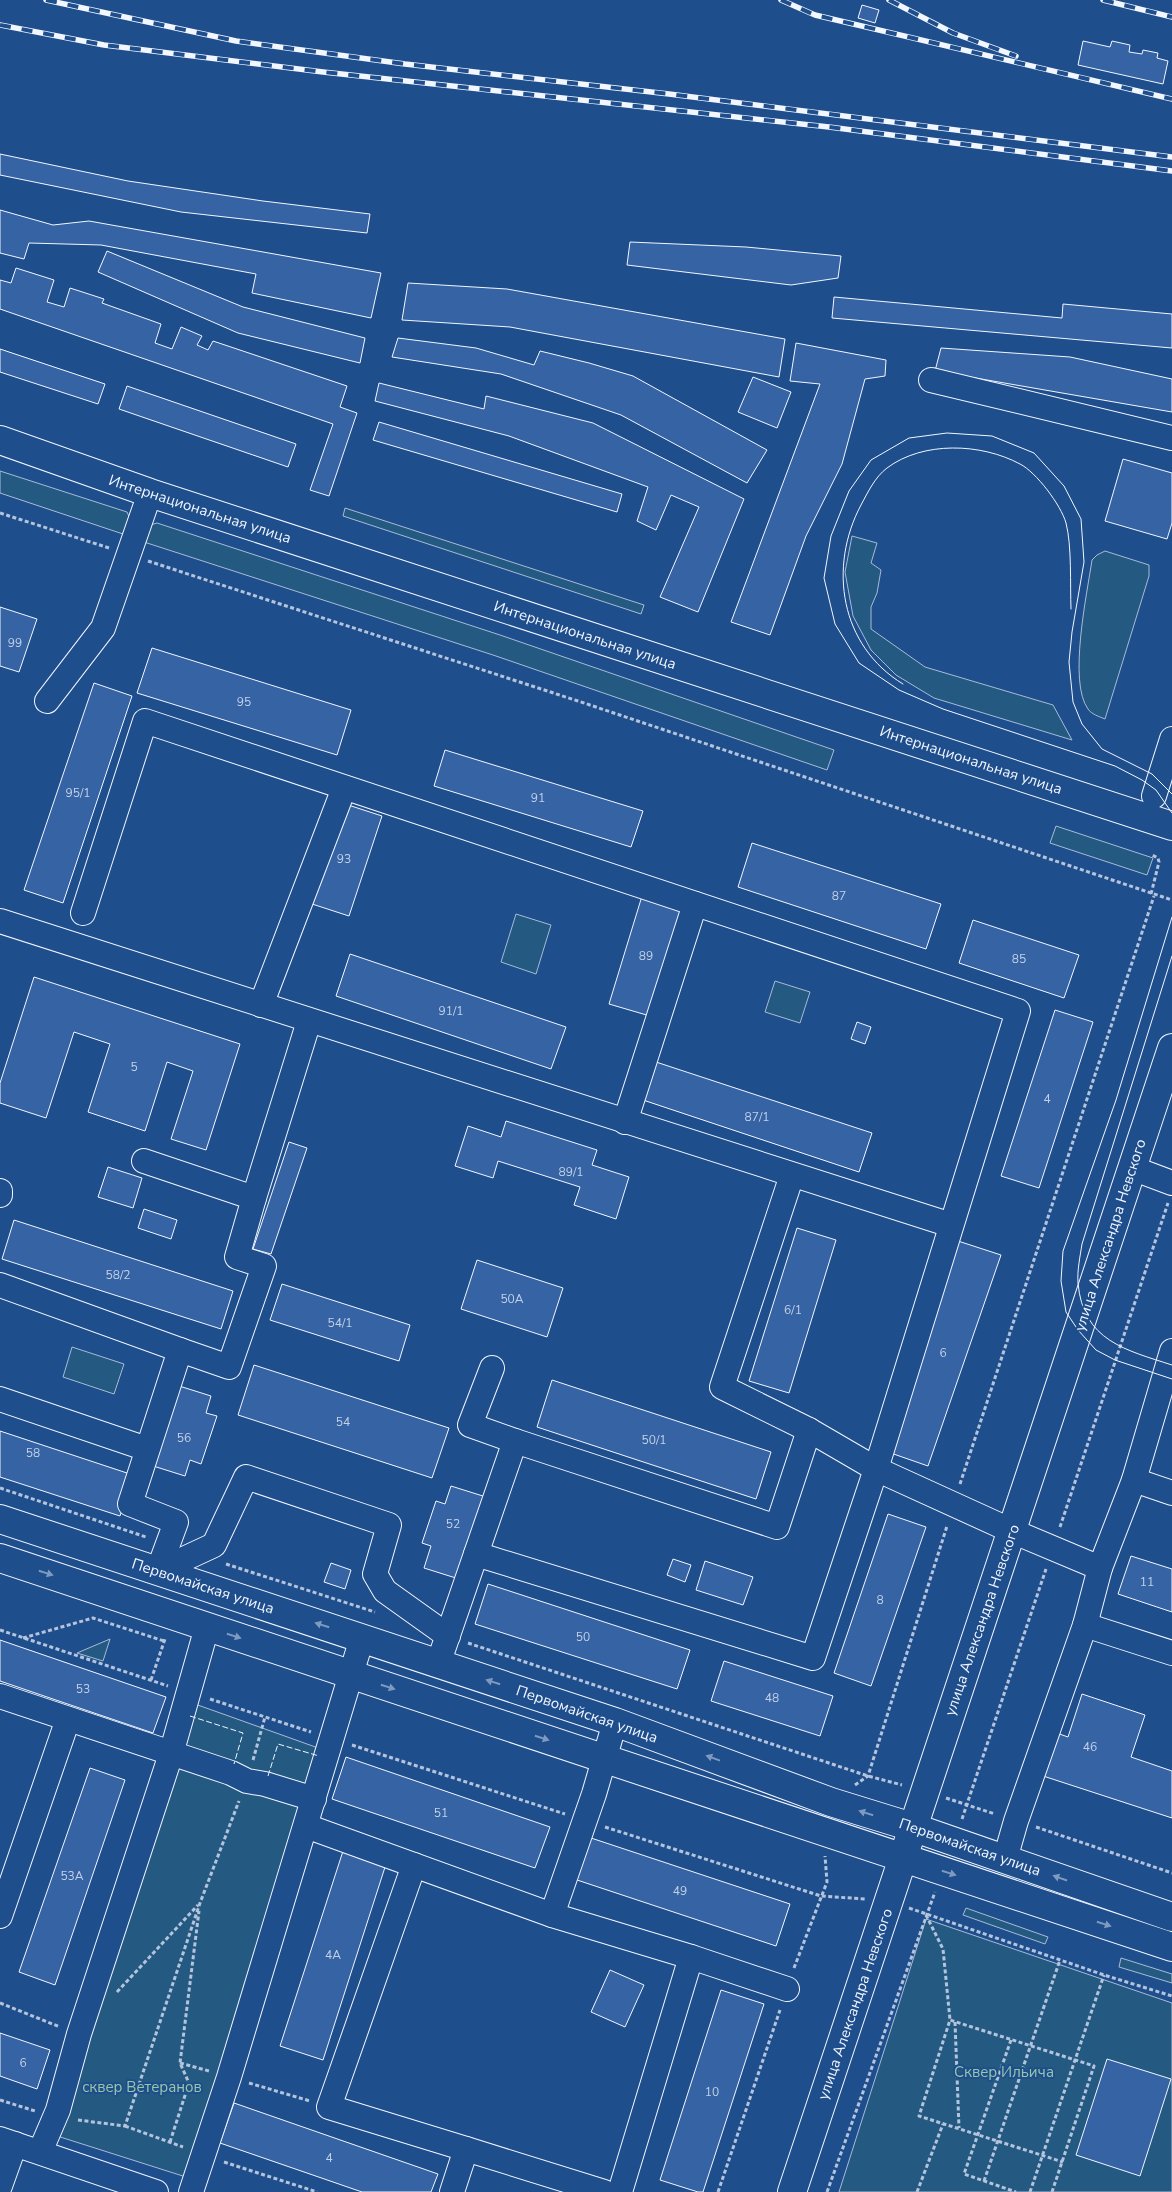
<svg xmlns="http://www.w3.org/2000/svg" width="1172" height="2192" font-family="'Nunito Sans',sans-serif">
<style>
.green{fill:#245a82;stroke:#a8bbd7}
.building{fill:#3563a3;stroke:#f2f6ff}
.lines{fill:none;stroke-linecap:round;stroke-linejoin:round}
.minor-casing{stroke:#f2f6ff;stroke-width:26}
.major-casing{stroke:#f2f6ff;stroke-width:30}
.path{stroke:#b3c4dc;stroke-width:3;stroke-dasharray:4 2.5;stroke-linecap:butt}
.minor{stroke:#1f4e8c;stroke-width:24}
.major{stroke:#1f4e8c;stroke-width:28}
.tram{stroke:#f2f6ff;stroke-width:1}
.rail-casing{stroke:#f2f6ff;stroke-width:5.5}
.rail{stroke:#1f4e8c;stroke-width:4;stroke-dasharray:11;stroke-linecap:butt}
.fence{stroke:#f2f6ff;stroke-width:1;stroke-dasharray:6 2.5;stroke-linecap:butt}
.oneway{fill:#7e9ac0}
.labels{text-anchor:middle;stroke-width:4;stroke-linejoin:round;paint-order:stroke}
.number-label{font-size:12px;fill:#c3d1e8}
.street-label{font-size:15px;fill:#f2f6ff;stroke:#1f4e8c}
.park-label{font-size:15px;fill:#97c8a6;stroke:#1f4e8c}
</style>
<rect width="100%" height="100%" fill="#1f4e8c"/>
<!-- green -->
<g class="green">
<polygon points="0,471 127,512 131,521 126,535 0,493"/>
<polygon points="345,508 644,605 641,614 343,516"/>
<polygon points="157,523 500,635 834,750 827,770 493,655 144,542 150,525"/>
<polygon points="852,536 877,543 871,563 881,570 877,593 871,607 871,629 925,667 1053,705 1072,740 934,698 896,675 871,650 853,616 845,572"/>
<path d="M1105,551L1149,565V576L1105,719C1100,717 1091,714 1088,709C1068,682 1087,594 1092,560L1097,555Z"/>
<polygon points="1056,826 1153,858 1147,875 1050,843"/>
<polygon points="516,914 551,925 536,974 501,962"/>
<polygon points="775,981 810,992 800,1023 765,1012"/>
<polygon points="72,1347 124,1364 114,1394 63,1377"/>
<polygon points="110,1639 103,1661 77,1653"/>
<polygon points="195,1704 321,1749 186,2177 54,2135"/>
<polygon points="966,1908 1048,1937 1045,1944 963,1915"/>
<polygon points="926,1919 1172,2003 1172,2192 839,2192"/>
<polygon points="1121,1958 1172,1974 1172,1983 1119,1967"/>
</g>
<!-- building -->
<g class="building">
<polygon points="862,5 879,10 875,23 858,18"/>
<polygon points="1083,41 1110,47 1112,41 1130,45 1129,52 1142,54 1143,50 1158,53 1157,58 1168,61 1163,84 1078,65"/>
<polygon points="0,154 128,181 263,201 370,214 367,233 181,212 0,175"/>
<polygon points="0,210 53,225 89,221 381,273 371,318 252,293 256,274 101,245 29,243 24,259 0,253"/>
<polygon points="630,242 746,247 841,256 838,278 791,285 627,265"/>
<polygon points="107,251 243,307 365,338 360,363 238,333 98,272"/>
<polygon points="16,268 54,280 47,302 64,307 70,288 104,299 102,303 161,324 155,343 172,349 181,327 202,336 197,345 208,350 213,341 347,386 340,407 357,413 329,496 310,490 333,424 0,309 0,280 11,283"/>
<polygon points="408,283 507,289 785,339 779,377 510,327 402,320"/>
<polygon points="834,297 1062,318 1063,304 1172,314 1172,348 832,318"/>
<polygon points="398,338 476,348 534,365 540,351 589,363 633,376 767,450 747,483 621,415 501,374 392,357"/>
<polygon points="796,343 886,360 885,376 865,379 842,464 806,536 770,635 731,622 820,384 790,381"/>
<polygon points="941,348 1070,357 1172,379 1172,412 935,371"/>
<polygon points="0,349 105,384 98,404 0,372"/>
<polygon points="753,377 791,392 777,428 738,412"/>
<polygon points="379,383 484,409 486,396 593,423 744,499 698,612 660,597 699,507 671,495 656,530 637,521 648,487 509,436 375,401"/>
<polygon points="127,386 296,444 288,467 119,409"/>
<polygon points="379,422 622,494 617,512 373,440"/>
<polygon points="1123,459 1172,473 1172,523 1167,539 1105,521"/>
<polygon points="0,607 37,619 19,672 0,666"/>
<polygon points="152,648 351,710 337,755 137,693"/>
<polygon points="94,683 132,696 63,903 24,890"/>
<polygon points="445,750 643,811 631,847 434,786"/>
<polygon points="339,802 382,816 349,916 306,902"/>
<polygon points="752,843 941,904 926,949 738,887"/>
<polygon points="642,896 682,908 650,1016 609,1004"/>
<polygon points="973,920 1079,955 1064,998 959,963"/>
<polygon points="350,954 566,1027 551,1069 336,996"/>
<polygon points="34,977 240,1044 206,1150 171,1139 193,1071 167,1062 145,1131 88,1112 110,1044 74,1032 46,1118 0,1103 0,1083"/>
<polygon points="1055,1010 1093,1022 1039,1188 1001,1176"/>
<polygon points="857,1022 871,1027 865,1044 851,1039"/>
<polygon points="656,1062 872,1133 859,1172 643,1100"/>
<polygon points="506,1121 597,1150 592,1165 629,1177 616,1219 574,1205 580,1187 498,1161 493,1178 455,1166 468,1126 501,1137"/>
<polygon points="289,1142 307,1148 271,1254 253,1249"/>
<polygon points="108,1167 142,1178 133,1208 98,1197"/>
<polygon points="144,1209 177,1220 171,1239 138,1228"/>
<polygon points="14,1220 233,1291 221,1329 2,1259"/>
<polygon points="797,1228 836,1240 789,1393 749,1381"/>
<polygon points="958,1241 1001,1255 928,1466 885,1451"/>
<polygon points="477,1260 563,1288 547,1337 461,1309"/>
<polygon points="282,1284 410,1325 399,1361 270,1320"/>
<polygon points="254,1365 449,1428 432,1478 238,1415"/>
<polygon points="552,1380 771,1452 756,1499 537,1427"/>
<polygon points="176,1385 211,1396 206,1413 217,1416 201,1464 190,1460 185,1476 150,1465"/>
<polygon points="0,1431 133,1475 120,1516 0,1477"/>
<polygon points="451,1486 486,1497 459,1579 424,1568 431,1546 422,1543 436,1501 445,1504"/>
<polygon points="888,1514 926,1527 871,1686 834,1673"/>
<polygon points="1131,1556 1172,1569 1172,1612 1118,1594"/>
<polygon points="673,1559 691,1565 685,1582 667,1575"/>
<polygon points="705,1561 753,1577 743,1605 696,1590"/>
<polygon points="331,1563 351,1570 345,1589 324,1582"/>
<polygon points="488,1584 690,1650 677,1689 475,1624"/>
<polygon points="0,1640 166,1697 153,1733 0,1681"/>
<polygon points="724,1661 833,1696 820,1736 711,1701"/>
<polygon points="1082,1694 1145,1715 1131,1757 1172,1771 1172,1818 1037,1774 1051,1731 1068,1737"/>
<polygon points="346,1757 550,1827 535,1868 332,1799"/>
<polygon points="90,1768 125,1780 55,1985 19,1972"/>
<polygon points="585,1836 790,1904 776,1946 571,1878"/>
<polygon points="343,1851 386,1864 323,2060 280,2046"/>
<polygon points="610,1970 644,1985 625,2027 591,2012"/>
<polygon points="721,1990 764,2004 703,2192 698,2192 660,2180"/>
<polygon points="0,2033 50,2050 37,2089 0,2076"/>
<polygon points="1107,2059 1171,2079 1140,2176 1076,2155"/>
<polygon points="234,2103 438,2174 431,2192 362,2192 220,2143"/>
</g>
<g class="lines">
<!-- minor casing -->
<g class="minor-casing">
<g id="minor">
<polyline points="931,380 1172,438"/>
<polyline points="47,701 103,628 150,493"/>
<polyline points="1154,796 1172,739"/>
<polyline points="83,913 145,721 1018,1011 876,1469 813,1658 476,1554"/>
<polyline points="0,921 951,1225"/>
<polyline points="261,1005 344,788"/>
<polyline points="625,1122 695,904"/>
<polyline points="144,1161 254,1198 237,1257 264,1266 229,1367 180,1350 130,1504 176,1522 158,1571"/>
<polyline points="1132,1168 1172,1183"/>
<polyline points="792,1175 722,1387 809,1430"/>
<polyline points="0,1191 0,1195"/>
<polyline points="254,1198 309,1021"/>
<polyline points="0,1285 180,1350"/>
<polyline points="492,1368 470,1425 515,1441"/>
<polyline points="0,1399 147,1449"/>
<polyline points="1134,1480 1172,1493"/>
<polyline points="158,1571 214,1545 246,1477 389,1525 375,1574 385,1591 448,1636"/>
<polyline points="1085,1625 1172,1653"/>
<polyline points="438,1664 515,1441 777,1527 809,1430 876,1469 1012,1531 1100,1568"/>
<polyline points="0,1696 231,1773 247,1781 265,1784 314,1799"/>
<polyline points="615,1722 594,1794 552,1915 691,1957 787,1989"/>
<polyline points="306,1826 552,1915"/>
<polyline points="1005,1859 1016,1821 1085,1625 1100,1568 1134,1480 1172,1351"/>
<polyline points="414,1865 329,2107 466,2149"/>
<polyline points="0,1916 68,1719"/>
<polyline points="0,2139 156,2192"/>
<polyline points="40,2152 58,2110 79,2034 171,1754 207,1627"/>
<polyline points="0,2186 15,2144"/>
<polyline points="191,2192 229,2077 362,1638"/>
<polyline points="452,2192 466,2149 604,2192"/>
<polyline points="620,2192 691,1957"/>
</g>
</g>
<!-- major casing -->
<g class="major-casing">
<g id="major">
<polyline points="0,440 150,493 1172,826"/>
<polyline points="0,1519 615,1722 831,1802 912,1827 1172,1917"/>
<polyline points="0,1558 1172,1947"/>
<polyline points="792,2192 1172,1048"/>
</g>
</g>
<!-- path -->
<g class="path">
<polyline points="0,513 109,548"/>
<polyline points="148,561 578,701 1172,900"/>
<polyline points="1151,894 1159,862 1158,858 1152,855"/>
<polyline points="960,1484 1154,896"/>
<polyline points="0,1488 146,1537"/>
<polyline points="1060,1527 1168,1203"/>
<polyline points="226,1564 375,1612"/>
<polyline points="0,1630 168,1686"/>
<polyline points="23,1638 93,1618 164,1641"/>
<polyline points="468,1643 868,1776 902,1785"/>
<polyline points="151,1680 165,1639"/>
<polyline points="210,1699 311,1732"/>
<polyline points="352,1745 565,1814"/>
<polyline points="253,1760 265,1717"/>
<polyline points="855,1785 868,1776 947,1526"/>
<polyline points="946,1798 995,1814"/>
<polyline points="962,1819 1046,1569"/>
<polyline points="605,1827 821,1896 865,1899"/>
<polyline points="1036,1827 1172,1873"/>
<polyline points="909,1908 1104,1975 1172,1996"/>
<polyline points="926,1915 943,1949 950,2020"/>
<polyline points="794,1968 827,1882 825,1856"/>
<polyline points="117,1992 198,1905"/>
<polyline points="0,2003 60,2027"/>
<polyline points="955,2022 959,2128"/>
<polyline points="1011,2040 964,2174 1016,2192"/>
<polyline points="180,2063 209,2071"/>
<polyline points="249,2083 310,2101"/>
<polyline points="0,2100 35,2111"/>
<polyline points="78,2120 125,2126 200,1903 239,1801"/>
<polyline points="125,2126 183,2147"/>
<polyline points="170,2142 189,2083 180,2063 199,1911"/>
<polyline points="224,2162 317,2192"/>
<polyline points="984,2181 1060,1960"/>
<polyline points="718,2192 780,2010"/>
<polyline points="827,2192 935,1892"/>
<polyline points="917,2192 943,2124"/>
<polyline points="1030,2192 1104,1975"/>
<polyline points="1052,2192 1094,2066 950,2020 919,2116 1063,2162"/>
</g>
<!-- minor -->
<use href="#minor" class="minor"/>
<!-- major -->
<use href="#major" class="major"/>
<!-- tram -->
<g class="tram">
<path d="M903,684C840,646 828,567 861,505C868,492 875,477 887,468C923,441 981,443 1020,464C1036,472 1061,505 1066,523C1072,546 1070,585 1071,609"/>
<polyline points="1172,794 1152,774 1102,749 1082,724 1073,702 1069,662 1072,632 1084,562 1081,519 1064,486 1034,453 992,436 947,433 909,438 871,460 849,491 831,536 824,578 835,624 859,663 899,690 943,709 1115,766 1142,780 1156,790 1172,813"/>
<polyline points="1172,917 1116,1100 1063,1251 1061,1281 1066,1312 1078,1330 1096,1350 1115,1360 1172,1379"/>
<path d="M1172,956L1082,1244C1080,1257 1077,1271 1078,1283C1083,1341 1126,1350 1172,1365"/>
</g>
<!-- rail casing -->
<g class="rail-casing">
<g id="rail">
<polyline points="46,0 236,41 405,64 669,94 1172,157"/>
<polyline points="781,0 815,15 1172,99"/>
<polyline points="889,0 953,33 1016,56"/>
<polyline points="1103,0 1172,17"/>
<polyline points="0,25 104,45 323,72 829,127 1172,171"/>
</g>
</g>
<!-- rail -->
<use href="#rail" class="rail"/>
<!-- fence -->
<g class="fence">
<polyline points="190,1716 243,1733 234,1764"/>
<polyline points="268,1776 278,1744 319,1756"/>
</g>
</g>
<!-- one-way arrows -->
<defs><path id="oneway-solid" d="M-6-.8H1V-3.2L6.5 0L1 3.2V.8H-6Z" transform="scale(1.25)"/></defs>
<g class="oneway">
<use href="#oneway-solid" transform="translate(46 1573) rotate(18)"/>
<use href="#oneway-solid" transform="translate(322 1625) rotate(-162)"/>
<use href="#oneway-solid" transform="translate(234 1636) rotate(18)"/>
<use href="#oneway-solid" transform="translate(493 1682) rotate(-162)"/>
<use href="#oneway-solid" transform="translate(388 1687) rotate(18)"/>
<use href="#oneway-solid" transform="translate(542 1738) rotate(18)"/>
<use href="#oneway-solid" transform="translate(713 1758) rotate(-160)"/>
<use href="#oneway-solid" transform="translate(866 1813) rotate(-163)"/>
<use href="#oneway-solid" transform="translate(949 1873) rotate(18)"/>
<use href="#oneway-solid" transform="translate(1060 1878) rotate(-161)"/>
<use href="#oneway-solid" transform="translate(1104 1924) rotate(18)"/>
</g>
<g class="labels">
<!-- number labels -->
<g class="number-label">
<text x="15" y="647">99</text>
<text x="244" y="706">95</text>
<text x="78" y="797">95/1</text>
<text x="538" y="802">91</text>
<text x="344" y="863">93</text>
<text x="839" y="900">87</text>
<text x="646" y="960">89</text>
<text x="1019" y="963">85</text>
<text x="451" y="1015">91/1</text>
<text x="134" y="1071">5</text>
<text x="1047" y="1103">4</text>
<text x="757" y="1121">87/1</text>
<text x="571" y="1176">89/1</text>
<text x="118" y="1279">58/2</text>
<text x="512" y="1303">50А</text>
<text x="793" y="1314">6/1</text>
<text x="340" y="1327">54/1</text>
<text x="943" y="1357">6</text>
<text x="343" y="1426">54</text>
<text x="184" y="1442">56</text>
<text x="654" y="1444">50/1</text>
<text x="33" y="1457">58</text>
<text x="453" y="1528">52</text>
<text x="1147" y="1586">11</text>
<text x="880" y="1604">8</text>
<text x="583" y="1641">50</text>
<text x="83" y="1693">53</text>
<text x="772" y="1702">48</text>
<text x="1090" y="1751">46</text>
<text x="441" y="1817">51</text>
<text x="72" y="1880">53А</text>
<text x="680" y="1895">49</text>
<text x="333" y="1959">4А</text>
<text x="23" y="2067">6</text>
<text x="712" y="2096">10</text>
<text x="329" y="2162">4</text>
</g>
<!-- street labels -->
<g class="street-label">
<text transform="translate(200 509) rotate(18)" y="5">Интернациональная улица</text>
<text transform="translate(585 635) rotate(18)" y="5">Интернациональная улица</text>
<text transform="translate(971 760) rotate(18)" y="5">Интернациональная улица</text>
<text transform="translate(1110 1235) rotate(-72)" y="5">улица Александра Невского</text>
<text transform="translate(203 1586) rotate(18)" y="5">Первомайская улица</text>
<text transform="translate(982 1620) rotate(-71)" y="5">улица Александра Невского</text>
<text transform="translate(587 1714) rotate(19)" y="5">Первомайская улица</text>
<text transform="translate(970 1847) rotate(19)" y="5">Первомайская улица</text>
<text transform="translate(855 2004) rotate(-71)" y="5">улица Александра Невского</text>
</g>
<!-- park labels -->
<g class="park-label">
<text x="1004" y="2077">Сквер Ильича</text>
<text x="142" y="2092">сквер Ветеранов</text>
</g>
</g>
</svg>
